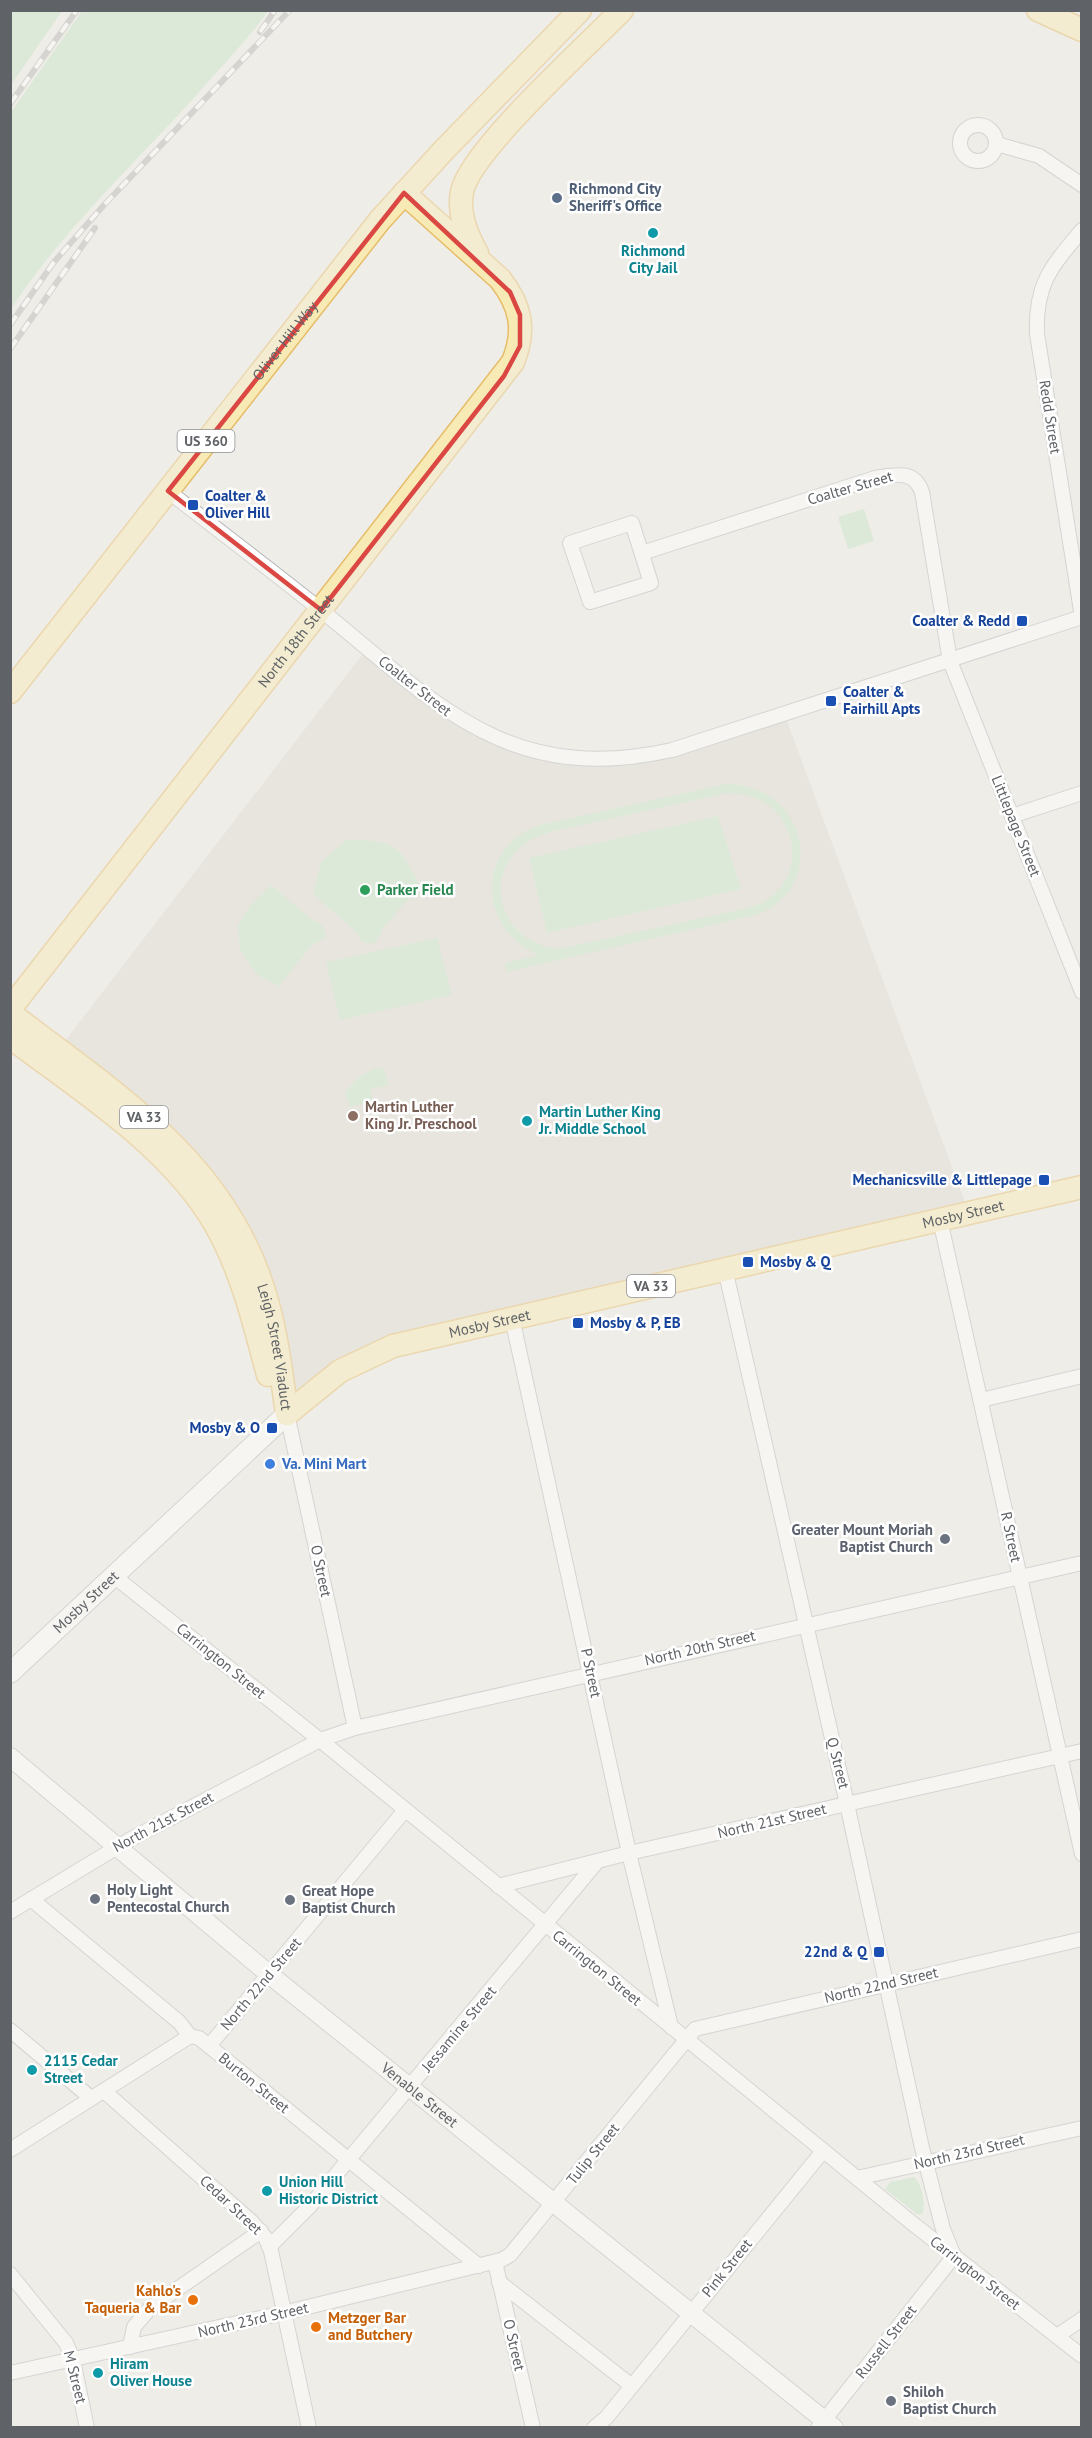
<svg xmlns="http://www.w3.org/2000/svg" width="1092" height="2438" font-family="'PT Sans',sans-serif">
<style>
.education{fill:#dfdcd6}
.green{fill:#c8e4c6;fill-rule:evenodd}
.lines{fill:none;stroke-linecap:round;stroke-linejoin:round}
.minor-casing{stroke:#b4b7ba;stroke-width:16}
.tertiary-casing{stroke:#b4b7ba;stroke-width:20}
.secondary-casing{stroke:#b3b6ba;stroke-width:22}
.primary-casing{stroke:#e6bd6a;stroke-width:25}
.minor{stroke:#fff;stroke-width:14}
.tertiary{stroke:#fff;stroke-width:18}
.secondary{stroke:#fff;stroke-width:20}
.primary{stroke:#f8eab4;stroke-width:22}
.rail-casing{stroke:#b5b6b6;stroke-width:6}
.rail{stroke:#fff;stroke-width:4;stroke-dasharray:11;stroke-linecap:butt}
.marked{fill:none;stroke:#db4742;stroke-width:4.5;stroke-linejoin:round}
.service-dot{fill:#5c6f8a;stroke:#fff;stroke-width:2}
.culture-dot{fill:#0f9aa8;stroke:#fff;stroke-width:2}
.transit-dot{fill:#1a4fb4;stroke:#fff;stroke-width:2}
.leisure-dot{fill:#2e9e5b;stroke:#fff;stroke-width:2}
.education-dot{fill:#8d6e63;stroke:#fff;stroke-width:2}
.shop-dot{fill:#3f7fe0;stroke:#fff;stroke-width:2}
.worship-dot{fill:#6b7280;stroke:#fff;stroke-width:2}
.food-dot{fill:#e8710a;stroke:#fff;stroke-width:2}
.labels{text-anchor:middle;stroke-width:5;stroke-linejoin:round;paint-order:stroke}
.shield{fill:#fff;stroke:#8f9194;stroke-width:1.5}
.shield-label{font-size:14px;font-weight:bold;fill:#5f6266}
.service-label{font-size:15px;font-weight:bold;fill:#4e5e75;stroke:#fff;text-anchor:start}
.culture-label{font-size:15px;font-weight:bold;fill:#0d838f;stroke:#fff;text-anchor:start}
.street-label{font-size:15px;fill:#5f6266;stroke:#fff}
.transit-label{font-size:15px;font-weight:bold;fill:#164399;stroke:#fff;text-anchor:start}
.leisure-label{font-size:15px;font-weight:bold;fill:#27864d;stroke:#fff;text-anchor:start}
.education-label{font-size:15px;font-weight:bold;fill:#785e54;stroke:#fff;text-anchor:start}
.shop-label{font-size:15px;font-weight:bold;fill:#366cbe;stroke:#fff;text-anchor:start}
.worship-label{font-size:15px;font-weight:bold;fill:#5b616d;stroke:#fff;text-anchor:start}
.food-label{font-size:15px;font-weight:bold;fill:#c56008;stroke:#fff;text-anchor:end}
</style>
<rect width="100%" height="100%" fill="#efede7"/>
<!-- education -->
<polygon class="education" points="368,647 466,718 547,753 630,757 784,713 969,1213 409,1341 287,1414 263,1285 58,1050"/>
<!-- green -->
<g class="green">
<polygon points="11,10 62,11 11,85 10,11"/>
<path d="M82,11H268C253,33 233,54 215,74C148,152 67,223 11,309V112Z"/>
<polygon points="864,509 874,541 848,549 838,517"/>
<path d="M726,784C808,784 829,889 756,915L506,972L505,963L539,955C478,930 474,847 540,825ZM727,793C802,793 817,888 748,908L558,949C486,939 480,851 550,832Z"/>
<polygon points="718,816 741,889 547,933 529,858"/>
<path d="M346,840C393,840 399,843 420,886L383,928L376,943H363L355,931L313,894L321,862Z"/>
<polygon points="271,885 311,919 323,925 326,937 312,945 279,986 256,974 240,949 238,925 251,904"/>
<polygon points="437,938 452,995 340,1020 326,962"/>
<polygon points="374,1068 384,1069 388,1085 370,1089 373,1101 350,1107 345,1093 358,1078"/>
<path d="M914,2177C922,2184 925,2203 923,2213L918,2215L885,2189L890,2182Z"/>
</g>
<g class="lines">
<!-- minor casing -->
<g class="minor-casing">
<g id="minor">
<circle cx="978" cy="143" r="18"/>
<polyline points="997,144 1039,156 1082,185"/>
<path d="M1082,230C1051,267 1035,284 1037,334L1082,617"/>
<path d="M168,491C219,531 271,570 322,611C438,705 509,786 672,750L1082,617"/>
<polygon points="632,523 651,583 590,602 570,543"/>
<path d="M642,553L875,478C895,475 914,469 922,492L950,661L1082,992"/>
<polyline points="1012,816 1082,793"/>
<polyline points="940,1220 1082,1854"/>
<polyline points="725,1269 847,1804 922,2148 943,2229 954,2256 818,2428"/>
<polyline points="512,1318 629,1853 671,2027"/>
<polyline points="981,1400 1082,1376"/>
<polyline points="287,1414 355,1728"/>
<polyline points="115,1577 320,1740 912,2223 1082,2356"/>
<polyline points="498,1886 629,1853 1082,1751"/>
<polyline points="31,1899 179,2022 190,2036 199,2038 209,2046 479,2266"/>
<polyline points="10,1912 129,1840 320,1740 355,1728 1082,1563"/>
<polyline points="10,2030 91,2098"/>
<polyline points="209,2046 405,1810"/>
<polyline points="104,2091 252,2222 265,2237 271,2251 309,2428"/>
<polyline points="10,2150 190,2036"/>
<polyline points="857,2178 1082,2128"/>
<polyline points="270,2246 309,2207 596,1863"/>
<polyline points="495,2262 533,2428"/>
<polyline points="10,2274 66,2343 73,2360 87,2428"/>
<polyline points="499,2282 632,2386"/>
<polyline points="1057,2336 1082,2319"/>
<polyline points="130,2347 134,2327 150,2308 261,2231"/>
<polyline points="10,2373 283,2313 501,2260 510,2255 695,2029 1082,1939"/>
<polyline points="594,2428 606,2418 823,2151"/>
</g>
</g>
<!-- tertiary casing -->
<g class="tertiary-casing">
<g id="tertiary">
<path id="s1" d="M10,1757L270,1975L834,2428"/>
</g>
</g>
<!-- secondary casing -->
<g class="secondary-casing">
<g id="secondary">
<path id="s2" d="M10,1673L287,1414"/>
</g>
</g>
<!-- primary casing -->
<g class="primary-casing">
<g id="primary">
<polyline points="1038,10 1082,30"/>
<path d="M477,253C466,234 458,214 462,192C469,152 588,45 622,10"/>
<path id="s3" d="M10,692L380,220L444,150L580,10"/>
<path id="s4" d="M10,1009L513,362C526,330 521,306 500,279L404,193"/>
<path id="s5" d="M10,1013C111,1091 220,1157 262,1285C276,1326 281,1371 287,1414"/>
<path d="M10,1037C81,1091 170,1146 215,1224C242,1271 254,1323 268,1375"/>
<path id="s6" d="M287,1414L340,1371L393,1346L1082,1187"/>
</g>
</g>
<!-- minor -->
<use href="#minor" class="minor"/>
<!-- tertiary -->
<use href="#tertiary" class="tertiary"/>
<!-- secondary -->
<use href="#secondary" class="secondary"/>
<!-- primary -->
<use href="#primary" class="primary"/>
<!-- rail casing -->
<g class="rail-casing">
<g id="rail">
<polyline points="260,32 275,10"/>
<polyline points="10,104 77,10"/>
<polyline points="10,325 54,262 104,205 290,10"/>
<polyline points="10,349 95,228"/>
</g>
</g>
<!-- rail -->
<use href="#rail" class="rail"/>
</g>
<!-- marked area -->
<path d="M0 0H1092V2438H0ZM404,193L510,292L520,315V346L504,376L321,610L168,491Z" fill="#efede7" fill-opacity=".55" fill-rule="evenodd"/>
<path class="marked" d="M404,193L510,292L520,315V346L504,376L321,610L168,491Z"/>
<!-- markers -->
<circle class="service-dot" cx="557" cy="198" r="6"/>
<g class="culture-dot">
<circle cx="653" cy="233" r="6"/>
<circle cx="527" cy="1121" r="6"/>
<circle cx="32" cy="2070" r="6"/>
<circle cx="267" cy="2191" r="6"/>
<circle cx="98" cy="2373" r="6"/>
</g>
<g class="transit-dot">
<rect x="187" y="499" width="12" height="12" rx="3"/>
<rect x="1016" y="615" width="12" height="12" rx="3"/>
<rect x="825" y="695" width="12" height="12" rx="3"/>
<rect x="1038" y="1174" width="12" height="12" rx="3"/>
<rect x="742" y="1256" width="12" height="12" rx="3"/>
<rect x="572" y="1317" width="12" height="12" rx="3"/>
<rect x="266" y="1422" width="12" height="12" rx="3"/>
<rect x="873" y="1946" width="12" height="12" rx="3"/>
</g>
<circle class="leisure-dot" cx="365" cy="890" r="6"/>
<circle class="education-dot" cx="353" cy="1116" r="6"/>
<circle class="shop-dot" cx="270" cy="1464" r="6"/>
<g class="worship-dot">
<circle cx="945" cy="1539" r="6"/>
<circle cx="95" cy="1899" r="6"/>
<circle cx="290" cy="1900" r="6"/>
<circle cx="891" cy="2401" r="6"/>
</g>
<g class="food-dot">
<circle cx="193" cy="2300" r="6"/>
<circle cx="316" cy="2327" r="6"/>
</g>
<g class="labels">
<!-- shield labels -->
<g class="shield">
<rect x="177.5" y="430" width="57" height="22" rx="4.5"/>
<rect x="120" y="1106" width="48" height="22" rx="4.5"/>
<rect x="627" y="1275" width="48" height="22" rx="4.5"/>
</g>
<g class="shield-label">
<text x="206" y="446">US 360</text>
<text x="144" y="1122">VA 33</text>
<text x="651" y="1291">VA 33</text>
</g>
<!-- service labels -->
<g class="service-label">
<text x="569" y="194">Richmond City<tspan x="569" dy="17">Sheriff's Office</tspan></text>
</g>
<!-- culture labels -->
<g class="culture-label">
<text x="653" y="256" text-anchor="middle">Richmond<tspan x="653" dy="17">City Jail</tspan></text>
<text x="539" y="1117">Martin Luther King<tspan x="539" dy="17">Jr. Middle School</tspan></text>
<text x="44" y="2066">2115 Cedar<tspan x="44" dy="17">Street</tspan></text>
<text x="279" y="2187">Union Hill<tspan x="279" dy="17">Historic District</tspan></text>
<text x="110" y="2369">Hiram<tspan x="110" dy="17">Oliver House</tspan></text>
</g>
<!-- street labels -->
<g class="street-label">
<text dy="5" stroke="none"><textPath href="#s3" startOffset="446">Oliver Hill Way</textPath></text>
<text transform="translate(1050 417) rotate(81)" y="5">Redd Street</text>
<text transform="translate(850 488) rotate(-16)" y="5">Coalter Street</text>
<text dy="5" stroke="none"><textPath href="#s4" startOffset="466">North 18th Street</textPath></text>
<text transform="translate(415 686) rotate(38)" y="5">Coalter Street</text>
<text transform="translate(1016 826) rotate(68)" y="5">Littlepage Street</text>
<text dy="5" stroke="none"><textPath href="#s6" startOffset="712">Mosby Street</textPath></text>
<text dy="5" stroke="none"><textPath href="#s6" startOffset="226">Mosby Street</textPath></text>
<text dy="5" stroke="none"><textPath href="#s5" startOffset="441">Leigh Street Viaduct</textPath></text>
<text transform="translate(1011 1537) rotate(78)" y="5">R Street</text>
<text transform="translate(321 1571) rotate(78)" y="5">O Street</text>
<text dy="5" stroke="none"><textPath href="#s2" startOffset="104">Mosby Street</textPath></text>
<text transform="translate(700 1648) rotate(-13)" y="5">North 20th Street</text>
<text transform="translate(221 1661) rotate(39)" y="5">Carrington Street</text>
<text transform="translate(591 1673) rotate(78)" y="5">P Street</text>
<text transform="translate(838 1763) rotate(76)" y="5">Q Street</text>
<text transform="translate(772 1821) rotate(-13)" y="5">North 21st Street</text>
<text transform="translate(163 1822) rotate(-28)" y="5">North 21st Street</text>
<text transform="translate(597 1968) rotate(39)" y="5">Carrington Street</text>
<text transform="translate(261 1984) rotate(-50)" y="5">North 22nd Street</text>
<text transform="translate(881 1985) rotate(-13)" y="5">North 22nd Street</text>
<text transform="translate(459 2029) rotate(-50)" y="5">Jessamine Street</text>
<text transform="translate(254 2083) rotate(39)" y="5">Burton Street</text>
<text dy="5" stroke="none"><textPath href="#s1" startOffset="531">Venable Street</textPath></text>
<text transform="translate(969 2152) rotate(-13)" y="5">North 23rd Street</text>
<text transform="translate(593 2154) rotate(-51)" y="5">Tulip Street</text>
<text transform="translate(231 2205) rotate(43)" y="5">Cedar Street</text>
<text transform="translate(727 2268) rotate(-51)" y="5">Pink Street</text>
<text transform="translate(975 2273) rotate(38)" y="5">Carrington Street</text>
<text transform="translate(253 2320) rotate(-13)" y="5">North 23rd Street</text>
<text transform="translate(886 2342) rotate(-52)" y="5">Russell Street</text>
<text transform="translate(514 2345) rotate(77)" y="5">O Street</text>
<text transform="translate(75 2377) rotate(76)" y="5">M Street</text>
</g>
<!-- transit labels -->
<g class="transit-label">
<text x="205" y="501">Coalter &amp;<tspan x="205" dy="17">Oliver Hill</tspan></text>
<text x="1010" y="626" text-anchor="end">Coalter &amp; Redd</text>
<text x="843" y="697">Coalter &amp;<tspan x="843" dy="17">Fairhill Apts</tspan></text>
<text x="1032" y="1185" text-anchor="end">Mechanicsville &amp; Littlepage</text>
<text x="760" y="1267">Mosby &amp; Q</text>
<text x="590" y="1328">Mosby &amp; P, EB</text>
<text x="260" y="1433" text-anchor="end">Mosby &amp; O</text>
<text x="867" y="1957" text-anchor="end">22nd &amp; Q</text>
</g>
<!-- leisure labels -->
<g class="leisure-label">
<text x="377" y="895">Parker Field</text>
</g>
<!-- education labels -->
<g class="education-label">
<text x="365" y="1112">Martin Luther<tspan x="365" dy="17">King Jr. Preschool</tspan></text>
</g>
<!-- shop labels -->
<g class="shop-label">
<text x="282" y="1469">Va. Mini Mart</text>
</g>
<!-- worship labels -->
<g class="worship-label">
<text x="933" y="1535" text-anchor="end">Greater Mount Moriah<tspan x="933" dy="17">Baptist Church</tspan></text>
<text x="107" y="1895">Holy Light<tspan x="107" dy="17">Pentecostal Church</tspan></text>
<text x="302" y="1896">Great Hope<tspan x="302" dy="17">Baptist Church</tspan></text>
<text x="903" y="2397">Shiloh<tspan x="903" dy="17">Baptist Church</tspan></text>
</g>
<!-- food labels -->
<g class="food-label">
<text x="181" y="2296">Kahlo's<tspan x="181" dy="17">Taqueria &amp; Bar</tspan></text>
<text x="328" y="2323" text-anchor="start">Metzger Bar<tspan x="328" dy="17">and Butchery</tspan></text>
</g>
</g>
<!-- border -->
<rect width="1092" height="2438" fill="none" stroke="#5f6266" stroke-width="24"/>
</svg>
